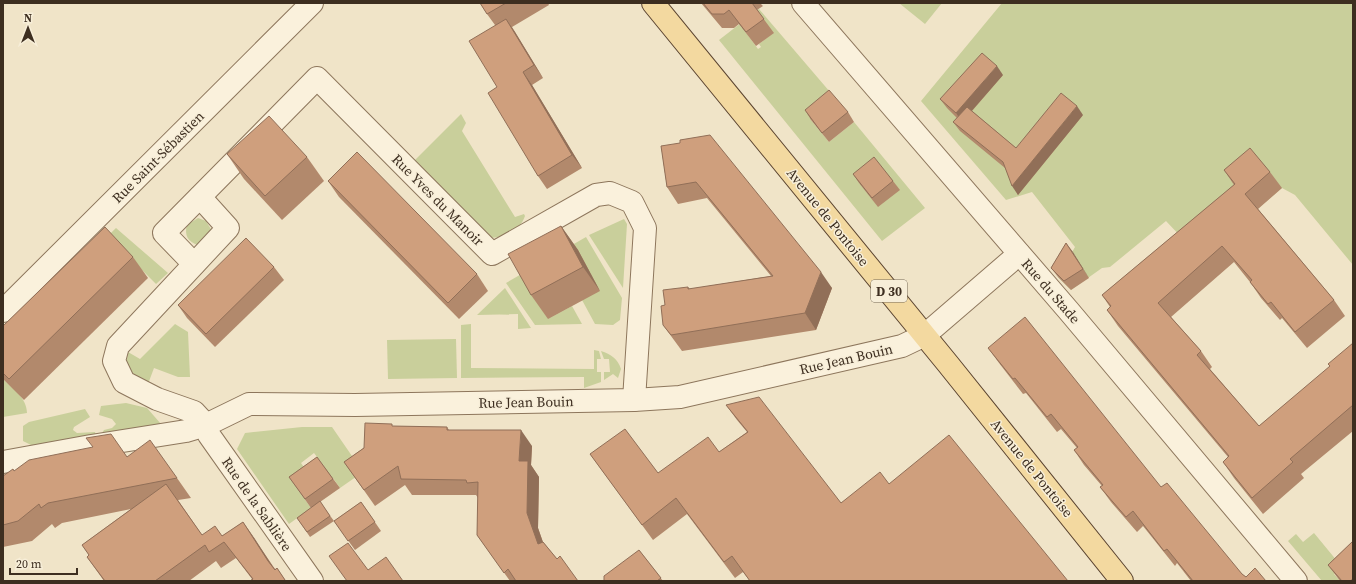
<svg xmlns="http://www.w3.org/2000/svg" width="1356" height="584" font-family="'Source Serif 4',serif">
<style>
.green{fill:#c9cf9b;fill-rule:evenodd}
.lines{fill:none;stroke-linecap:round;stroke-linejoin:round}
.minor-casing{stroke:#8d765c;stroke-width:24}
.major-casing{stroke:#5b4430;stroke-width:24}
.minor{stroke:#faf1dc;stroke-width:22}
.major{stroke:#f3d9a0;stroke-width:22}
.wall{fill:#b2896c}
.shaded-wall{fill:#916f58}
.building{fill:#cf9f7d;stroke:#916f58}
.labels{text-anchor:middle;stroke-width:3;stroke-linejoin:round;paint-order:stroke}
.shield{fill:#f7eed8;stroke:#756857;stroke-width:1}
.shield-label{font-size:13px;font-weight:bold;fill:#3d2e20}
.street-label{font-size:14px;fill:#3d2e20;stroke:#f7eed8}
</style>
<rect width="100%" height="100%" fill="#f0e4c8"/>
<!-- green -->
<g class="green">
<polygon points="899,3 942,3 925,24"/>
<polygon points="1002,3 1353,3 1353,265 1295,195 1282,188 1256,210 1183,239 1166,221 1110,267 1102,268 1071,290 1058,277 1075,247 1032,192 1006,200 921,101"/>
<path d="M759,9L836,99L811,120L829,142L854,122L925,208L882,241L719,40ZM744,30L773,33L759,44L761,47L758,49Z"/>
<path d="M461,114L466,123L462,131L515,217L524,214L525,216C520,231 504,237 490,238L414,161Z"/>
<path d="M198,218L206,221L212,231L198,245C188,242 184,235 187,225Z"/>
<polygon points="624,219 627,224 623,288 589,235"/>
<polygon points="116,228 168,273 156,284 120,248 3,339"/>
<polygon points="586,237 622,298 620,320 613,325 595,324 582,300 548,319 572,306 582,324 535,325 506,283"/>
<polygon points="505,288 531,328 518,329 518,314 477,315"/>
<polygon points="175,324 188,332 190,377 178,377 154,368 148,384 136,377 126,366 128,352 140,359"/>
<polygon points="471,324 471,368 594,369 594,350 599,351 601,359 597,359 597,372 601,372 601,382 584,388 584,377 461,378 461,325"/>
<polygon points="456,339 457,378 388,379 387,340"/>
<path d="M601,351C611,354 618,359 621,369L618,378L613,374L604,380V372H610L609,359H604Z"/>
<path d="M3,379C13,389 27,398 27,413L3,417Z"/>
<polygon points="126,403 147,408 161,424 102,433 104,430 112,428 116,424 112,419 99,415 101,406"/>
<polygon points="85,409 90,417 74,427 73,430 77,433 95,432 96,436 33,446 23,441 23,426 29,422"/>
<polygon points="302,427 332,427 363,472 340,488 333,478 329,480 324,466 314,453 301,463 310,476 296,487 311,508 289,524 237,449 245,433"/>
<polygon points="1314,533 1342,567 1334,574 1340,581 1322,581 1288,541 1296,534 1303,542"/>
</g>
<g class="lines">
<!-- minor casing -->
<g class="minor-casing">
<g id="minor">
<polyline points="803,3 1068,310 1296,581"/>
<polyline points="200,197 228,228 118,346 114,361 124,382 157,399 194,412 206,425 209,435 312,581"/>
<polyline points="194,264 164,233 317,78 492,254 596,195 610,193 632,202 645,228 634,400"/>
<polyline points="3,311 312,3"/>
<polyline points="3,462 91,446 186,431 206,425 249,404 355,405 634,400 680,397 902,346 925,335 1019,254"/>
</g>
</g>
<!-- major casing -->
<g class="major-casing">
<polyline id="major" points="653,3 948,364 1122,581"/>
</g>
<!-- minor -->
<use href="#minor" class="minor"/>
<!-- major -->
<use href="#major" class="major"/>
</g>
<!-- wall -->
<g class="wall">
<polygon points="480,3 548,3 549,5 512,27 543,78 532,85 582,168 547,189 538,176 497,87 495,25 487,14"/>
<polygon points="701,3 760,3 763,6 757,10 774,33 756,46 739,24 734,28 722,28"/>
<polygon points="1003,75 972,111 1016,148 1083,115 1018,195 1005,168 960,131 953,122 957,118 947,108 940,99"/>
<polygon points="805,110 848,112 854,122 829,142 811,120"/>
<polygon points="661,146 832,288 816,330 682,351 663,325 665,305 688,287 690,289 771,276 707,198 678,204 667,187"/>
<polygon points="227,154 307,157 324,181 282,220 244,179"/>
<polygon points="1224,170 1270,172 1282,188 1258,209 1334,300 1345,316 1307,348 1282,318 1280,320 1261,298 1250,282 1234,262 1171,317 1201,351 1212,367 1210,369 1259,426 1330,367 1353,343 1353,431 1301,474 1304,478 1263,514 1234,478 1223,462 1228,457 1118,326 1107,310 1110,307 1102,295 1234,185"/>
<polygon points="853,174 893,181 900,190 878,207 859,183"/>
<polygon points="328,181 477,274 488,291 459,319 339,197"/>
<polygon points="561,226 578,250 600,291 548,319 531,295"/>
<polygon points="1066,243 1089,278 1071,290 1058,277 1051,268"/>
<polygon points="133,257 148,278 24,400 3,379 3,326"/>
<polygon points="274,267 284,280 215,347 187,318 178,305"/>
<polygon points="988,348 1161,487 1242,574 1246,577 1266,581 1191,581 1177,563 1175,566 1143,526 1137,532 1111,502 1100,487 1102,486 1084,465 1074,450 1077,448 1061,429 1057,432 1026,393 1023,394 999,363"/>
<polygon points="726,405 841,503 889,484 1068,581 750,581 743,572 735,578 687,514 653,540 590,454 658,473 719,452 747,432 737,420"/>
<polygon points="394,426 447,427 449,430 532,446 531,465 539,477 538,528 543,542 557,559 578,581 510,581 477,535 478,498 476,495 412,495 405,485 375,506 344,462"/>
<polygon points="127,457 177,478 191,498 178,500 202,535 222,536 243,522 275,569 277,568 286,581 250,581 252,579 236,558 221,568 216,561 189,581 104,581 87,557 89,555 82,545 131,509 62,523 55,528 52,524 32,541 3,547 3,476 14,471"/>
<polygon points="317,457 340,488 320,502 334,521 310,537 297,518 311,508 289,477"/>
<polygon points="361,502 381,531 355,550 334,521"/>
<polygon points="1353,541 1353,581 1340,581 1328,565"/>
<polygon points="639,550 663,581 604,581"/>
</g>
<!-- shaded-wall -->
<g class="shaded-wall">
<polygon points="506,19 515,32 543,78 534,65"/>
<polygon points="997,66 1003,75 962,122 956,113"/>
<polygon points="523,72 532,85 582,168 572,155"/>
<polygon points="1077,106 1083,115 1018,195 1012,186"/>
<polygon points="561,226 578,250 600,291 583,267"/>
<polygon points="1066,243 1073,252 1089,278 1083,269"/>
<polygon points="821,272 832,288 816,330 805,313"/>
<polygon points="521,430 532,446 531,465 539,477 538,528 549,560 538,544 527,513 519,461"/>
<polygon points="243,522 255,539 280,578 268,561"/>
</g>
<!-- building -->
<g class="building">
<polygon points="480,3 506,3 487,14"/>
<polygon points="703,3 752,3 764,19 746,32 729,10 724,14 712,14"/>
<polygon points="506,19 534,65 523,72 572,155 538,176 488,93 497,87 469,41"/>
<polygon points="982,53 997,66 956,113 940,99"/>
<polygon points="829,90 848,112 822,133 805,110"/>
<polygon points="1061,93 1077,106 1012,186 1003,162 953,122 967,107 1016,148"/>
<polygon points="269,116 307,157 265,196 227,154"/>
<polygon points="710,135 821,272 805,313 671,335 663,325 661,306 665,305 663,290 688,287 688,289 773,276 696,182 667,187 661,146 680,143 680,140"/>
<polygon points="1250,148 1270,172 1245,194 1334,300 1295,332 1271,302 1268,304 1250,282 1252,280 1222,246 1158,303 1201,351 1197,355 1259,426 1330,366 1328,364 1353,343 1353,405 1290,459 1293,462 1252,498 1223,462 1229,456 1107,310 1111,306 1102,295 1235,184 1224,170"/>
<polygon points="357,152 477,274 448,303 328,181"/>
<polygon points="874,157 893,181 872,198 853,174"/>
<polygon points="561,226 583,267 531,295 508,254"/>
<polygon points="105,227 133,257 9,379 3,373 3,326"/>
<polygon points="246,238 274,267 206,334 178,305"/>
<polygon points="1066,243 1083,269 1064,281 1051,268"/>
<polygon points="1025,317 1161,487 1167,483 1242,574 1246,577 1255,568 1266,581 1193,581 1167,549 1164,551 1133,511 1126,517 1100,487 1103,485 1074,450 1078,447 1051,414 1047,417 1015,378 1013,379 988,348"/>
<polygon points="759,397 841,503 880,472 889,484 949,435 1068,581 750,581 732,556 724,562 676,498 642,525 590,454 625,429 658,473 708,437 719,452 748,432 726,405"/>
<polygon points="365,423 392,424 392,426 447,427 447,430 521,430 519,461 528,461 527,513 538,544 543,542 557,559 560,556 578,581 516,581 508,569 504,573 477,535 478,482 467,483 466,480 401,479 398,466 364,490 344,462 364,448"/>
<polygon points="111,434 127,457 150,440 177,478 48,503 41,508 39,504 18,521 3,525 3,476 13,469 14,471 29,460 93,447 86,438"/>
<polygon points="317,457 333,479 305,499 289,477"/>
<polygon points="166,484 202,535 215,526 222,536 243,522 268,561 275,570 277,568 285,580 284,581 250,581 253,579 224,542 209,552 205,545 155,581 105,581 87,557 89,555 82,545"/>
<polygon points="320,501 330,516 307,532 297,518"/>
<polygon points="361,502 375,522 348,541 334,521"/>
<polygon points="1353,541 1353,579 1350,581 1342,581 1328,565"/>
<polygon points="348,543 368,570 386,557 403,581 347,581 329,556"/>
<polygon points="639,550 661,578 657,581 604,581 604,576"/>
</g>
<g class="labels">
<!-- shield labels -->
<rect class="shield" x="871" y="280" width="36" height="22" rx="3"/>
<g class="shield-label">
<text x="889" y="296">D 30</text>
</g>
<!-- street labels -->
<g class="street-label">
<text transform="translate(158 157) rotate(-45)" y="5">Rue Saint-Sébastien</text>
<text transform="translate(438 200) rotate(45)" y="5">Rue Yves du Manoir</text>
<text transform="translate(828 217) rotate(51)" y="5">Avenue de Pontoise</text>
<text transform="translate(1051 291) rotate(49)" y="5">Rue du Stade</text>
<text transform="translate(846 359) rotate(-13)" y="5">Rue Jean Bouin</text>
<text transform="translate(526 402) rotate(-1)" y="5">Rue Jean Bouin</text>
<text transform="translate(1032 468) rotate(51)" y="5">Avenue de Pontoise</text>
<text transform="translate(257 504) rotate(55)" y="5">Rue de la Sablière</text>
</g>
</g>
<!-- border -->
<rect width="1356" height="584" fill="none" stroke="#3d2e20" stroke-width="8"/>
<!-- north arrow -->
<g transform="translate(28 28)" stroke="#f7eed8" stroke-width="3" paint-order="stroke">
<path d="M0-3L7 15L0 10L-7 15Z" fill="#3d2e20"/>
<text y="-6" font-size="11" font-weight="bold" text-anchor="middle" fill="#3d2e20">N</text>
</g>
<!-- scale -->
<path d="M10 568v6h67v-6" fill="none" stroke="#3d2e20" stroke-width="2"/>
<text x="16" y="568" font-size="12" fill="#3d2e20" stroke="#f7eed8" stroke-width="3" paint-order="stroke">20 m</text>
</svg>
